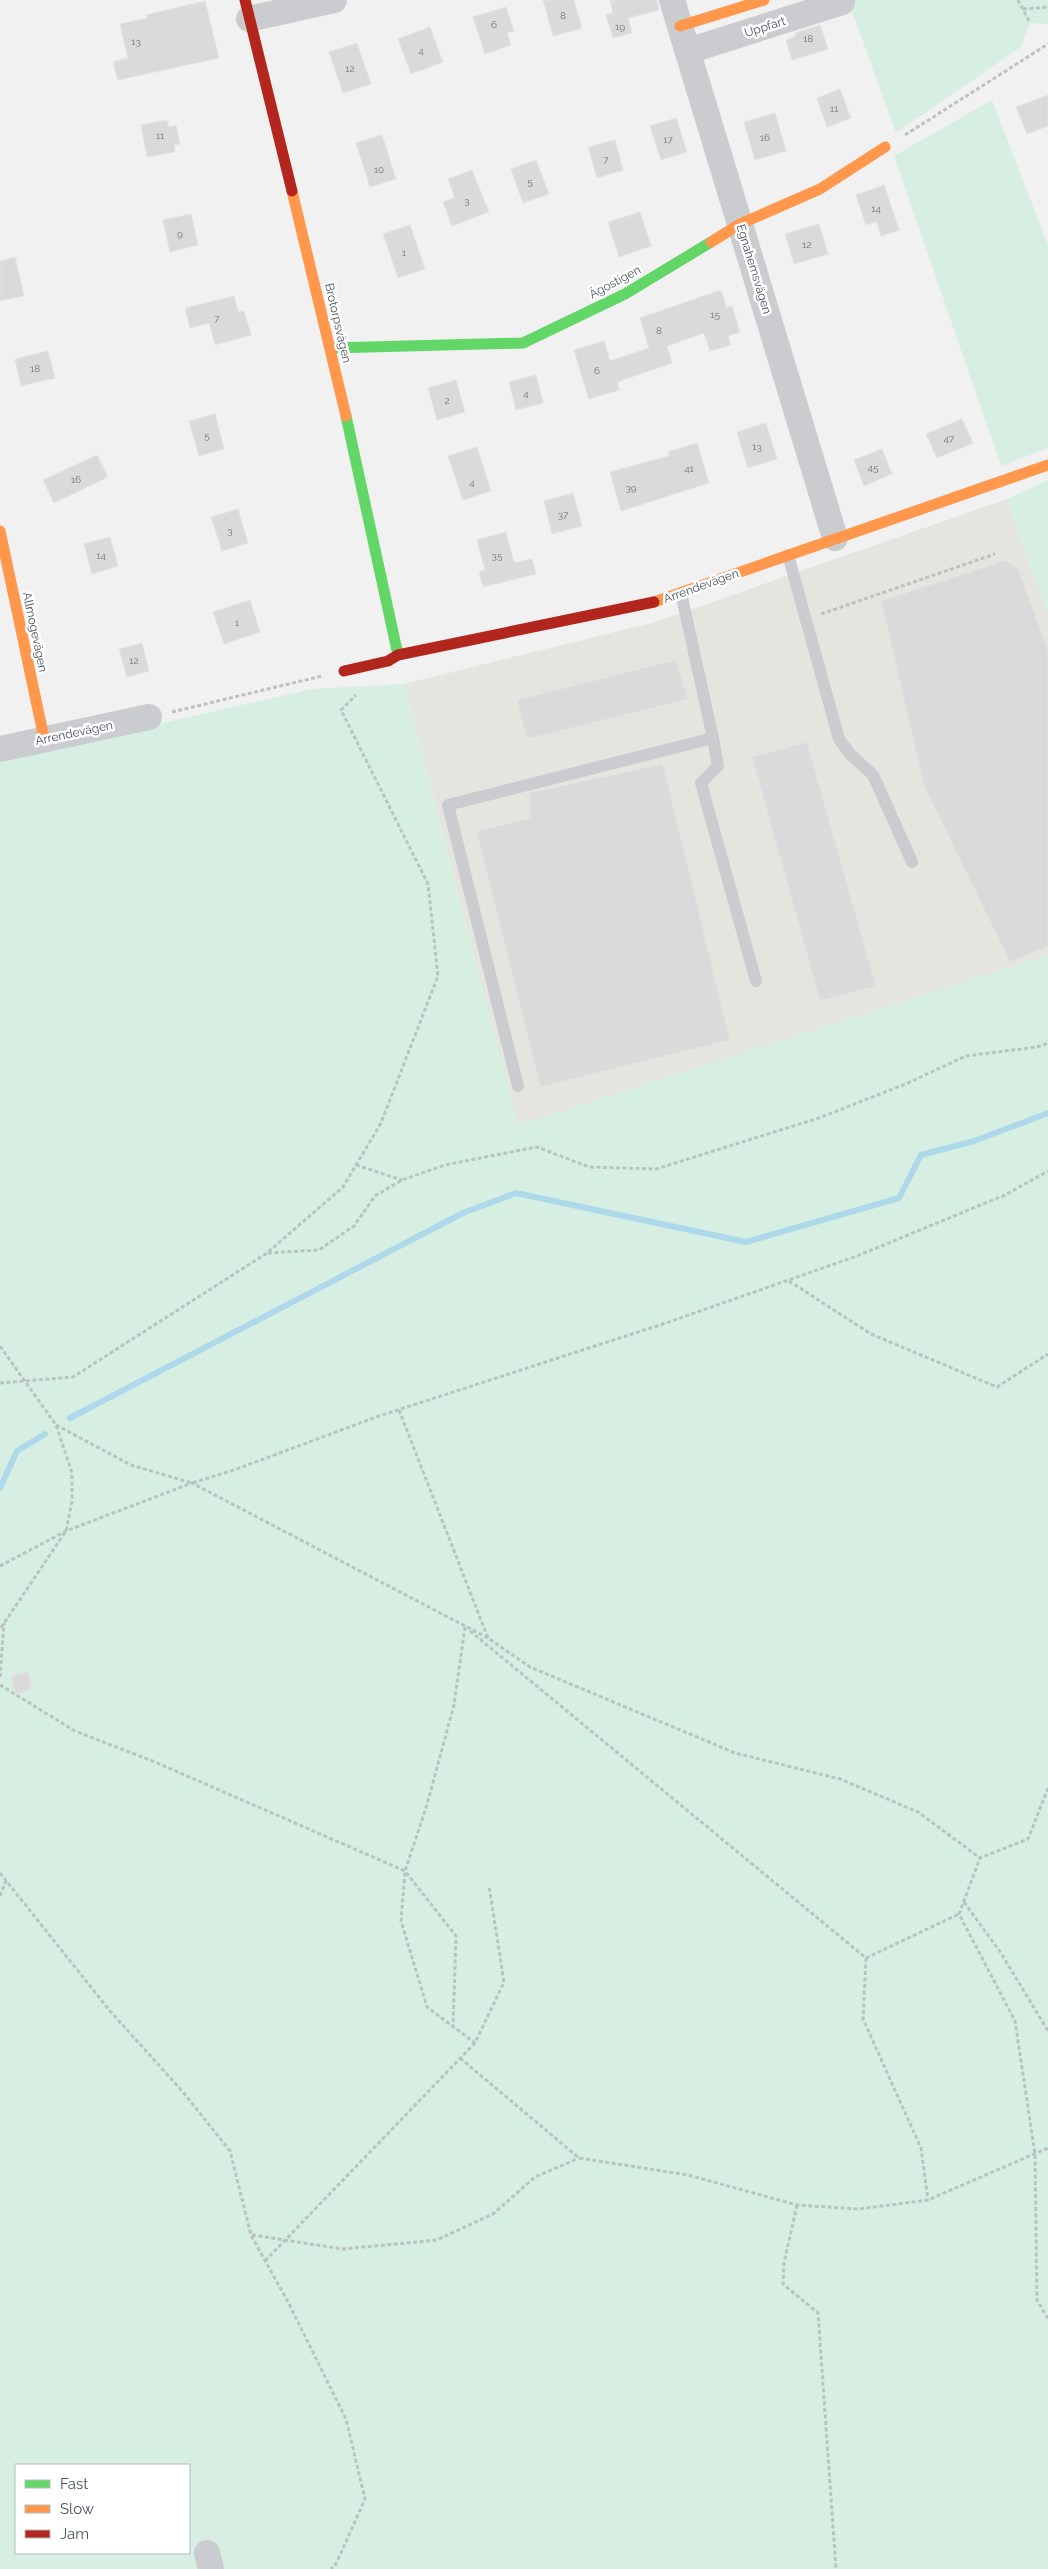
<svg xmlns="http://www.w3.org/2000/svg" width="1048" height="2569" font-family="Raleway,sans-serif">
<style>
.commercial{fill:#e5e5e0}
.green{fill:#d7efe2;fill-rule:evenodd}
.lines{fill:none;stroke-linecap:round;stroke-linejoin:round}
.stream{stroke:#aed9ea;stroke-width:6}
.building{fill:#dadadb;stroke:#e3e3e4}
.path{stroke:#b9c4c1;stroke-width:3;stroke-dasharray:4 2.5;stroke-linecap:butt}
.lane{stroke:#cbcccf;stroke-width:12}
.street{stroke:#cbcccf;stroke-width:26}
.fast{stroke:#63d668;stroke-width:11}
.slow{stroke:#ff974d;stroke-width:11}
.jam{stroke:#b3261e;stroke-width:11}
.labels{text-anchor:middle;stroke-width:5;stroke-linejoin:round;paint-order:stroke}
.number-label{font-size:10px;fill:#6e757d}
.street-label{font-size:12px;fill:#49525d;stroke:#fff}
</style>
<rect width="100%" height="100%" fill="#f1f1f1"/>
<!-- commercial -->
<polygon class="commercial" points="1007,499 1048,614 1048,955 518,1126 404,684 655,622"/>
<!-- green -->
<g class="green">
<polygon points="848,0 1048,0 1048,24 1030,23 1021,47 896,133"/>
<polygon points="992,100 1048,245 1048,448 1001,466 894,156"/>
<polygon points="1048,480 1048,614 1007,499"/>
<path d="M404,684L518,1125L1048,955V2569H0V760L312,689ZM16,2465H189V2553H16Z"/>
</g>
<g class="lines">
<!-- stream -->
<g class="stream">
<polyline points="70,1418 463,1213 516,1193 746,1242 899,1198 921,1155 974,1141 1048,1113"/>
<polyline points="0,1488 17,1451 45,1434"/>
</g>
</g>
<!-- building -->
<g class="building">
<polygon points="543,0 574,0 582,28 553,36"/>
<polygon points="610,0 657,0 659,10 628,18 632,33 613,38 606,15 613,13"/>
<polygon points="205,1 219,58 118,80 113,62 128,58 120,24 147,18 146,15"/>
<polygon points="506,7 514,31 507,33 511,45 485,54 473,17"/>
<polygon points="820,25 828,49 792,60 786,40 796,36 795,33"/>
<polygon points="430,27 443,62 411,74 398,39"/>
<polygon points="357,43 371,84 343,93 329,52"/>
<polygon points="840,89 851,118 827,127 817,98"/>
<polygon points="1048,95 1048,126 1027,134 1016,107"/>
<polygon points="775,113 786,151 755,160 744,122"/>
<polygon points="676,118 687,152 661,160 650,126"/>
<polygon points="167,120 169,127 176,125 180,144 174,145 175,152 147,157 141,125"/>
<polygon points="382,135 396,179 370,187 356,143"/>
<polygon points="615,140 623,170 597,178 588,147"/>
<polygon points="536,160 549,194 523,203 511,169"/>
<polygon points="472,170 489,212 452,226 443,202 455,198 448,179"/>
<polygon points="884,185 899,230 881,236 876,221 866,225 856,195"/>
<polygon points="640,212 651,246 619,257 608,222"/>
<polygon points="191,214 198,245 170,252 163,220"/>
<polygon points="819,224 828,254 794,264 785,234"/>
<polygon points="410,225 425,269 398,278 383,234"/>
<polygon points="15,257 24,296 0,301 0,261"/>
<polygon points="721,290 727,308 732,306 740,332 728,336 731,345 710,351 704,333 667,346 672,363 617,382 619,390 589,399 574,350 604,341 610,361 649,348 640,318"/>
<polygon points="234,296 238,312 244,311 251,335 215,345 209,323 190,328 185,308"/>
<polygon points="48,351 55,378 21,386 15,359"/>
<polygon points="536,375 543,403 516,410 509,382"/>
<polygon points="456,380 465,412 437,420 428,388"/>
<polygon points="215,414 224,449 199,456 189,421"/>
<polygon points="962,419 973,443 937,458 926,434"/>
<polygon points="766,423 777,459 748,468 737,432"/>
<polygon points="697,443 709,483 621,511 610,472 669,456 668,452"/>
<polygon points="477,447 491,491 463,500 448,456"/>
<polygon points="882,449 892,474 864,486 854,460"/>
<polygon points="97,455 108,477 54,503 43,480"/>
<polygon points="573,493 582,526 552,534 544,501"/>
<polygon points="238,509 248,543 222,551 211,517"/>
<polygon points="506,532 514,563 532,559 536,574 483,587 479,572 485,570 477,540"/>
<polygon points="110,537 118,566 92,574 84,544"/>
<polygon points="1006,560 1019,570 1048,651 1048,946 1010,962 924,786 881,601"/>
<polygon points="250,600 260,632 224,644 213,612"/>
<polygon points="142,643 149,671 127,677 119,649"/>
<polygon points="676,660 688,699 527,739 517,700"/>
<polygon points="807,742 876,986 820,1001 752,757"/>
<polygon points="663,764 730,1040 540,1087 476,831 530,818 529,793"/>
<polygon points="28,1672 32,1689 16,1694 11,1676"/>
</g>
<g class="lines">
<!-- path -->
<g class="path">
<polyline points="1018,0 1030,23"/>
<polyline points="1023,9 1048,7"/>
<polyline points="905,135 1048,44"/>
<polyline points="821,614 995,554"/>
<polyline points="172,712 322,676"/>
<polyline points="356,1165 402,1180"/>
<polyline points="268,1253 319,1250 354,1226 375,1196 402,1180 445,1165 537,1147 589,1167 656,1169 819,1118 908,1083 966,1056 1037,1047 1048,1043"/>
<polyline points="789,1281 871,1334 997,1387 1048,1354"/>
<polyline points="0,1346 56,1425 72,1473 72,1501 66,1531 0,1629"/>
<polyline points="0,1383 73,1377 267,1253 343,1187 381,1123 438,976 428,884 341,710 356,695"/>
<polyline points="399,1410 488,1638"/>
<polyline points="56,1425 131,1465 192,1483 234,1470 379,1416 663,1324 857,1256 1005,1195 1048,1171"/>
<polyline points="0,1566 66,1531 192,1483 488,1638 530,1667 735,1753 840,1779 918,1812 980,1858"/>
<polyline points="465,1627 454,1705 426,1808 405,1871 401,1921 427,2007 475,2043"/>
<polyline points="470,1631 866,1958 959,1914"/>
<polyline points="0,1677 4,1623"/>
<polyline points="0,1685 75,1731 155,1762 405,1871 456,1936 453,2027"/>
<polyline points="1048,1788 1028,1839 980,1858 959,1914 1015,2021 1035,2154 1037,2300 1048,2319"/>
<polyline points="0,1873 110,2011 183,2092 230,2151 251,2235 288,2302 346,2419 365,2499 336,2564 331,2569"/>
<polyline points="0,1896 6,1881"/>
<polyline points="964,1902 1001,1953 1048,2031"/>
<polyline points="866,1958 863,2019 921,2148 928,2200"/>
<polyline points="460,2058 579,2158 688,2175 797,2205 859,2209 928,2200 1048,2148"/>
<polyline points="797,2205 784,2263 783,2284 818,2313 836,2569"/>
<polyline points="252,2235 343,2249 437,2240 493,2214 535,2177 579,2158"/>
<polyline points="265,2261 475,2043 504,1982 489,1886"/>
</g>
<!-- lane -->
<g class="lane">
<polyline points="788,555 839,739 850,754 873,775 912,862"/>
<polyline points="713,738 718,766 701,783 756,981"/>
<polyline points="518,1086 448,805 713,738 681,593"/>
</g>
<!-- street -->
<g class="street">
<polyline points="672,0 835,538"/>
<polyline points="249,19 334,0"/>
<polyline points="688,51 842,2"/>
<polyline points="0,749 149,717"/>
<polyline points="207,2553 211,2569"/>
</g>
<!-- fast -->
<g class="fast">
<polyline points="331,348 523,343 625,294 711,242"/>
<polyline points="346,416 398,655"/>
</g>
<!-- slow -->
<g class="slow">
<polyline points="680,26 764,0"/>
<polyline points="292,191 346,416"/>
<polyline points="711,242 740,224 820,189 885,147"/>
<polyline points="0,531 44,738"/>
<polyline points="654,602 1048,465"/>
</g>
<!-- jam -->
<g class="jam">
<polyline points="245,0 292,191"/>
<polyline points="344,671 388,661 398,655 654,602"/>
</g>
</g>
<g class="labels">
<!-- number labels -->
<g class="number-label">
<text x="563" y="19">8</text>
<text x="494" y="28">6</text>
<text x="620" y="30">19</text>
<text x="808" y="42">18</text>
<text x="136" y="45">13</text>
<text x="421" y="54">4</text>
<text x="350" y="72">12</text>
<text x="834" y="112">11</text>
<text x="160" y="139">11</text>
<text x="765" y="141">16</text>
<text x="668" y="143">17</text>
<text x="606" y="163">7</text>
<text x="379" y="173">10</text>
<text x="530" y="185">5</text>
<text x="467" y="204">3</text>
<text x="876" y="212">14</text>
<text x="180" y="237">9</text>
<text x="807" y="248">12</text>
<text x="404" y="256">1</text>
<text x="715" y="318">15</text>
<text x="217" y="322">7</text>
<text x="659" y="334">8</text>
<text x="35" y="372">18</text>
<text x="597" y="374">6</text>
<text x="526" y="397">4</text>
<text x="447" y="404">2</text>
<text x="207" y="439">5</text>
<text x="949" y="442">47</text>
<text x="757" y="450">13</text>
<text x="873" y="471">45</text>
<text x="689" y="472">41</text>
<text x="76" y="483">16</text>
<text x="472" y="486">4</text>
<text x="631" y="491">39</text>
<text x="563" y="518">37</text>
<text x="230" y="534">3</text>
<text x="101" y="559">14</text>
<text x="497" y="559">35</text>
<text x="237" y="626">1</text>
<text x="134" y="664">12</text>
</g>
<!-- street labels -->
<g class="street-label">
<text transform="translate(765 27) rotate(-18)" y="4">Uppfart</text>
<text transform="translate(754 269) rotate(73)" y="4">Egnahemsvägen</text>
<text transform="translate(615 282) rotate(-28)" y="4">Ägostigen</text>
<text transform="translate(338 323) rotate(77)" y="4">Brotorpsvägen</text>
<text transform="translate(701 586) rotate(-20)" y="4">Arrendevägen</text>
<text transform="translate(35 632) rotate(78)" y="4">Allmogevägen</text>
<text transform="translate(74 733) rotate(-12)" y="4">Arrendevägen</text>
</g>
</g>
<!-- legend -->
<rect x="15" y="2464" width="175" height="90" fill="#ffffff" stroke="#b6babe"/>
<rect x="25" y="2480" width="25" height="8" fill="#63d668" stroke="#b6babe"/>
<text x="60" y="2489" font-size="15" fill="#49525d">Fast</text>
<rect x="25" y="2505" width="25" height="8" fill="#ff974d" stroke="#b6babe"/>
<text x="60" y="2514" font-size="15" fill="#49525d">Slow</text>
<rect x="25" y="2530" width="25" height="8" fill="#b3261e" stroke="#b6babe"/>
<text x="60" y="2539" font-size="15" fill="#49525d">Jam</text>
</svg>
